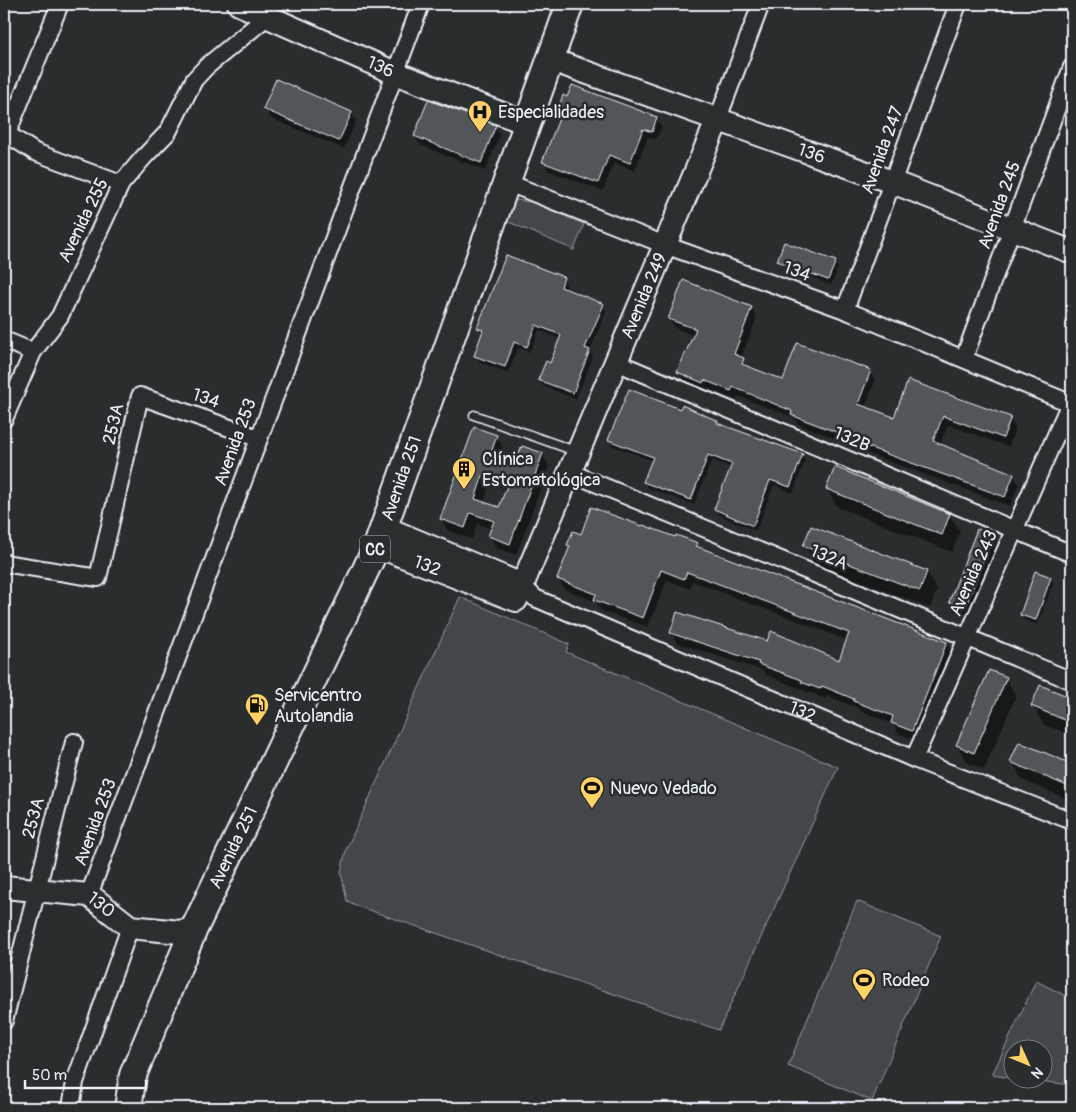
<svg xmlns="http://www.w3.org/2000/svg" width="1076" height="1112" font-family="Pangolin,sans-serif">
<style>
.green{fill:#424648;stroke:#959ca0}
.shadow{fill:#0007;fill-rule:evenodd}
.building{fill:#535759;stroke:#e8f1f8;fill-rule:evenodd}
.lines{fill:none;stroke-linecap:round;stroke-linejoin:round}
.lane-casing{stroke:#e8f1f8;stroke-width:11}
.street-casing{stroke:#e8f1f8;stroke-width:20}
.secondary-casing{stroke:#e8f1f8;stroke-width:26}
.primary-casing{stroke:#e8f1f8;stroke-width:30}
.lane{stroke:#2a2d2e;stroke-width:8}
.street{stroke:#2a2d2e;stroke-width:16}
.secondary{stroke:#2a2d2e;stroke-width:22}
.primary{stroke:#2a2d2e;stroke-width:26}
.labels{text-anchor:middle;stroke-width:5;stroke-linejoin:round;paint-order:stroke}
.shield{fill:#2a2d2e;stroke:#afb6bb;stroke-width:1}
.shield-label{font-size:16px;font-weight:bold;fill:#e8f1f8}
.street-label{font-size:18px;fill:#e8f1f8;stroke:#2a2d2e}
.poi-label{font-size:18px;fill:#e8f1f8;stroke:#2a2d2e;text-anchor:start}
</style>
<rect width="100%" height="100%" fill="#2a2d2e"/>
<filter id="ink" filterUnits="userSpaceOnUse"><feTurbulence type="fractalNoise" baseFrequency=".02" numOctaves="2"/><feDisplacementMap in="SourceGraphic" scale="10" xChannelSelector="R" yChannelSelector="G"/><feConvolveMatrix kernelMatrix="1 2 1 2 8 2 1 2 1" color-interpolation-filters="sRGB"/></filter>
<g filter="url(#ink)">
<!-- green -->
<g class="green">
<polygon points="516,200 531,202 584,224 574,250 504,220 509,207"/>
<polygon points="460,597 569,644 566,652 838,767 719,1030 360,907 347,901 341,872 346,850"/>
<polygon points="857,901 941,936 872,1101 788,1066"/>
<polygon points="1036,981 1072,999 1072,1085 1029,1080 1044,1080 1044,1050 1014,1050 1013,1078 992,1075"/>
</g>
<!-- shadow -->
<g class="shadow">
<polygon points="265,109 351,113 356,121 344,149 270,118"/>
<polygon points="559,109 656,118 662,127 656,140 648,137 635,171 614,163 603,191 549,171 544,162 562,114"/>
<polygon points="495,126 500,135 485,171 420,145 415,136"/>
<polygon points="779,261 835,262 838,268 831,285 782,266"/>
<polygon points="563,278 567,285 565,290 603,305 606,311 590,352 593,357 576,399 543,386 540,380 551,364 560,339 539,330 530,352 518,348 508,373 479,362 475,355 483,335 479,328"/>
<polygon points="751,308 757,318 741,358 748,368 784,381 870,371 875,381 865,408 895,419 908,381 1010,418 1015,428 1009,447 948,425 940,445 1013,475 1019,484 1010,506 861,451 858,447 798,424 794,418 738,396 737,400 709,389 708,392 684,381 679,372 694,336 675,328 669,319"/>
<polygon points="681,410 717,422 719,425 802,455 805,461 793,493 774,485 756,531 719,515 716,509 732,468 712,460 694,505 648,488 644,482 653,461 613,446 609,440"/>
<path d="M496,436L503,448L499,460L516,466L542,454L549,466L516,555L496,548L490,536L492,529L477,524L472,539L448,531L441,519ZM490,483L507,489L500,509L484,503Z"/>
<polygon points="827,489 950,515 960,532 952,552 837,507"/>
<polygon points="581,536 676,538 697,544 700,549 946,643 952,653 917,741 898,733 893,724 861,711 858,708 827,696 826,699 808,692 766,675 764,671 677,643 671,633 768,643 839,662 847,640 692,581 690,589 667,580 648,627 601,611 596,602 564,589 558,579 570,547 569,545"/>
<polygon points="992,536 997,544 969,616 956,611 951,602"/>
<polygon points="805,546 927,572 937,590 930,608 815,564"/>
<polygon points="1050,578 1053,583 1038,625 1025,620 1021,615"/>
<polygon points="1072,593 1072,610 1068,604"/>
<polygon points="1006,678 1016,696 984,770 967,762 957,745"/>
<polygon points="1041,687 1072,700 1072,736 1043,724 1033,706"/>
<polygon points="1020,744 1072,766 1072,801 1022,780 1012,762"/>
</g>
<!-- building -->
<g class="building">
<polygon points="276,79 352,112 339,141 263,109"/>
<polygon points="572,85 657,117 652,132 643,129 630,163 609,155 598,183 542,162 562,111 558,109 563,95 567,97"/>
<polygon points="428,100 496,125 481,163 414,136"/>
<polygon points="784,242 836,261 828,280 777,261"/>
<polygon points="506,255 564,277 561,287 604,304 585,348 590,350 573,393 538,380 546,361 550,363 561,335 536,325 527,347 514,342 505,367 474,356 483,330 477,328"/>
<polygon points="683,280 752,307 734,354 744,358 742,364 783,380 797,343 871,370 858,404 894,417 908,380 1011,417 1003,438 943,416 933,441 1014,474 1005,497 854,442 855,439 791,415 792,411 733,387 731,391 704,380 703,383 677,372 696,329 668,319"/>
<polygon points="629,389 680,409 682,405 718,421 717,423 803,454 790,487 770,480 753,526 714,509 732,464 708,455 691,500 643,482 653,457 608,440"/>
<path d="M474,427L497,435L490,456L515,465L522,446L543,453L510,544L488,536L494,521L470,513L465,528L440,519ZM484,472L509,481L499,507L475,499Z"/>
<polygon points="835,467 950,514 942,535 826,489"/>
<polygon points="591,507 642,526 643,525 675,537 676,535 698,543 696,546 947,642 912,731 891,723 893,716 853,701 854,699 822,686 820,689 801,682 802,680 758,664 759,662 670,633 677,612 767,641 771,631 839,660 849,633 687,572 684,579 661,570 643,618 594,600 596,594 557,579 570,546 567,545 573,531 581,534"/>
<polygon points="811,526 927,571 920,591 803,546"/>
<polygon points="977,529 993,535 965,608 949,602"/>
<polygon points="1035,571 1051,577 1036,620 1020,615"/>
<polygon points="989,670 1007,677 974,753 956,745"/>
<polygon points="1040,685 1072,698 1072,723 1031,706"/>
<polygon points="1019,742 1072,764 1072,788 1010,762"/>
</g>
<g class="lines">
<!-- lane casing -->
<g class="lane-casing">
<polyline id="lane" points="474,415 575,451"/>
</g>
<!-- street casing -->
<g class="street-casing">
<g id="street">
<polyline points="717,121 761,4"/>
<polyline points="7,134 60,4"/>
<polyline points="4,135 7,134 35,152 121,184"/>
<polyline points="506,182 665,245 845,310 1072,404"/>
<polyline points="845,310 958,4"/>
<polyline points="4,340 33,352"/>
<polyline points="964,358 1072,67"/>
<polyline points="616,362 1072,554"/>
<polyline points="4,419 33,352 60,316 121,184 143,158 168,132 194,80 206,67 268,16"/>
<polyline points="569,472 1072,681"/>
<polyline points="4,563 98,578 140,396 258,438"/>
<path id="s1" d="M522,585L535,598L914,759L1072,821"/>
<polyline points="914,759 1070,403"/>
<polyline points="89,895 421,4"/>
<polyline points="4,1021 74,742"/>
<polyline points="71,1108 75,1082 130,927"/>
</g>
</g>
<!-- secondary casing -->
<g class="secondary-casing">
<g id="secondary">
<path id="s2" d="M239,4L395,73L526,123"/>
<path id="s3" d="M549,59L892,182L1072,252"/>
<polyline points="383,527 522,585"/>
<path id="s4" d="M377,546L516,600L717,121"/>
<path id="s5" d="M4,887L89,895L130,927L180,932L194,929"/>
</g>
</g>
<!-- primary casing -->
<g class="primary-casing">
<g id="primary">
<path id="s6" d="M128,1108L133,1075L194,929L377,546L570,4"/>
</g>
</g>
<!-- lane -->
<use href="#lane" class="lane"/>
<!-- street -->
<use href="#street" class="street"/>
<!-- secondary -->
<use href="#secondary" class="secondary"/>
<!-- primary -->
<use href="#primary" class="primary"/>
</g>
</g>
<!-- icons -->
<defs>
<g id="hospital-pin" transform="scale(1.25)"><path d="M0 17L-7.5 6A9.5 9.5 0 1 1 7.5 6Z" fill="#ffd166" stroke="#2a2d2e"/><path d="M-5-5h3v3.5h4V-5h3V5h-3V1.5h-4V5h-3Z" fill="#111"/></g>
<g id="building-pin" transform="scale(1.25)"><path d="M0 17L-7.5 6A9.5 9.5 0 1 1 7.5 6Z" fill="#ffd166" stroke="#2a2d2e"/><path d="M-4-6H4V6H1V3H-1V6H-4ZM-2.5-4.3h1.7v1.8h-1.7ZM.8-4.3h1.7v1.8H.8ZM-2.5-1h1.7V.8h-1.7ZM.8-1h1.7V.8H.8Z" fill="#111"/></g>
<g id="fuel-pin" transform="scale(1.25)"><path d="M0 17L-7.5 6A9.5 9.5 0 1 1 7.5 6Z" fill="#ffd166" stroke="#2a2d2e"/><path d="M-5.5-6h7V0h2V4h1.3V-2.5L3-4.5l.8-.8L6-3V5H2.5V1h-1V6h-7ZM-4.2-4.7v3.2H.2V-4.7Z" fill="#111"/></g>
<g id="stadium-pin" transform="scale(1.25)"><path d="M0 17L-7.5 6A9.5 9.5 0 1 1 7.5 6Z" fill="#ffd166" stroke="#2a2d2e"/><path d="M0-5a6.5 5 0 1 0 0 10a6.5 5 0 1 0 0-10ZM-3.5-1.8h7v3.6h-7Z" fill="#111"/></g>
</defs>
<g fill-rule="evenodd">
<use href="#hospital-pin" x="480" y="112"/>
<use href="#building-pin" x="464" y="469"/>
<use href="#fuel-pin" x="257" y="705"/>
<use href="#stadium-pin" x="592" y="788"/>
<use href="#stadium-pin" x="864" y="980"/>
</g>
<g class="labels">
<!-- shield labels -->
<rect class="shield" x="360" y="535.5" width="30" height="27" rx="4"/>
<g class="shield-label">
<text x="375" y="555">CC</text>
</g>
<!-- street labels -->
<g class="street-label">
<text dy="6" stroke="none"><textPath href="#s2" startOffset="155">136</textPath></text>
<text transform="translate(882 150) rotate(-70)" y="6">Avenida 247</text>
<text dy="6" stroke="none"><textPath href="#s3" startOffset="279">136</textPath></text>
<text transform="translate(999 205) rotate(-70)" y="6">Avenida 245</text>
<text transform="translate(83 220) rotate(-64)" y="6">Avenida 255</text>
<text transform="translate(797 271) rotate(20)" y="6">134</text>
<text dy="6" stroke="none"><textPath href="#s4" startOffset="479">Avenida 249</textPath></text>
<text transform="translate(206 398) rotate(19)" y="6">134</text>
<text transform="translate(113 424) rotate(-77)" y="6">253A</text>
<text transform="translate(852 439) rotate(23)" y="6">132B</text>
<text transform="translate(235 442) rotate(-70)" y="6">Avenida 253</text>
<text dy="6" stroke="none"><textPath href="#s6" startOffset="688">Avenida 251</textPath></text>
<text transform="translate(829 557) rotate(23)" y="6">132A</text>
<text dy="6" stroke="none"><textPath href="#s4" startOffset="54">132</textPath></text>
<text transform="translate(973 573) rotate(-66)" y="6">Avenida 243</text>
<text dy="6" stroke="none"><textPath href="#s1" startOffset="309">132</textPath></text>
<text transform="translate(33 818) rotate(-75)" y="6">253A</text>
<text transform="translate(95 822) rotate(-70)" y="6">Avenida 253</text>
<text dy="6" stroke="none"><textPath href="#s6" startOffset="282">Avenida 251</textPath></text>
<text dy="6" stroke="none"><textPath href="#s5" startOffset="101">130</textPath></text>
</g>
<!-- poi labels -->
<g class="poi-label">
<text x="498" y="118">Especialidades</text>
<text x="482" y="465">Clínica<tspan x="482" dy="21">Estomatológica</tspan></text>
<text x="274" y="701">Servicentro<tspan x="274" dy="21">Autolandia</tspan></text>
<text x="610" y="794">Nuevo Vedado</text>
<text x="882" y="986">Rodeo</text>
</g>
</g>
<!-- margin -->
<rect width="1076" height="1112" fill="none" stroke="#2a2d2e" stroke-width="20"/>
<rect x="10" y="10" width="1056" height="1092" fill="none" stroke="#e8f1f8" stroke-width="2" filter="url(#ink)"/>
<!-- north arrow -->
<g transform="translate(1028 1064) rotate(134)"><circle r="24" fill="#2a2d2e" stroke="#767b7f"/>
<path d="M0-4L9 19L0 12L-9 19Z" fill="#ffd166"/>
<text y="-8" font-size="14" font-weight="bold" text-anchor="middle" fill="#e8f1f8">N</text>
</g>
<!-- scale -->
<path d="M25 1080v8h121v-8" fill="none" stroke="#e8f1f8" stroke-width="2.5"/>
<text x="32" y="1080" font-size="15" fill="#e8f1f8" stroke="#2a2d2e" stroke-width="4" paint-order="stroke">50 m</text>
</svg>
